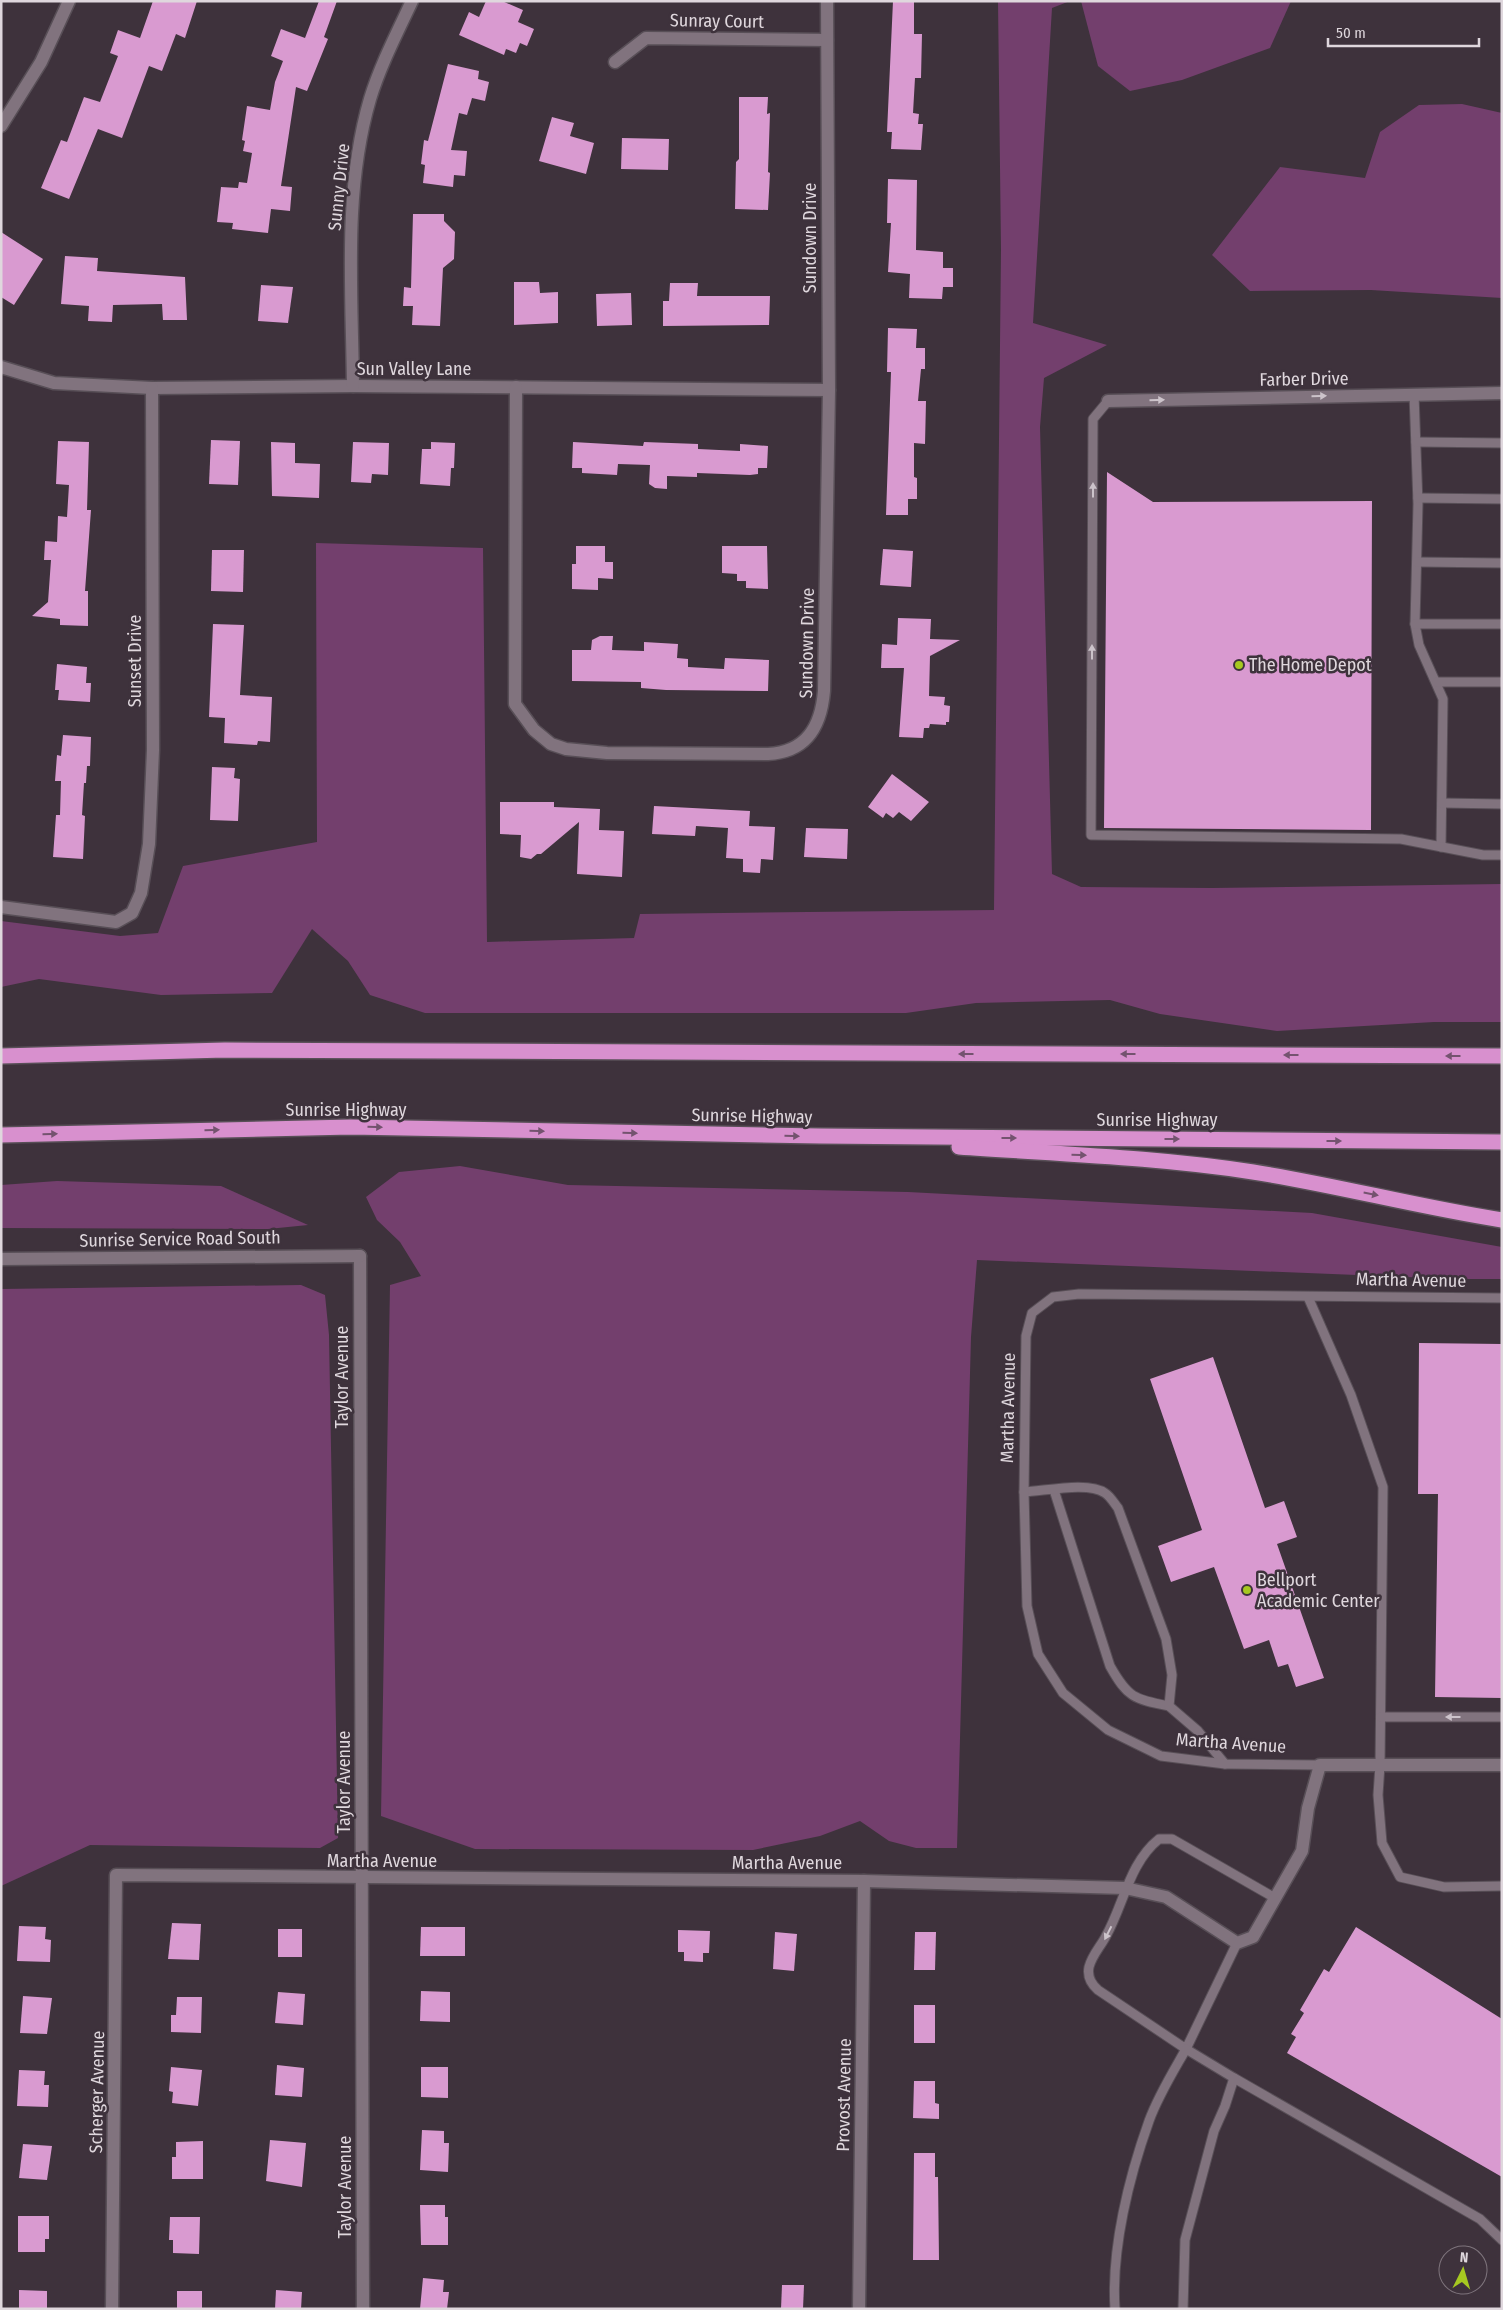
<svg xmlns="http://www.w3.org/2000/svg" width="1503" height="2310" font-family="'Fira Sans Condensed',sans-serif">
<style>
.green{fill:#733f6d}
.building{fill:#d99ad0}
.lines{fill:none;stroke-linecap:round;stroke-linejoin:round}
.service-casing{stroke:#584f57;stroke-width:11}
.minor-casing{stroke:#584f57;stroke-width:15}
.tertiary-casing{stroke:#584f57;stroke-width:15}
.motorway-casing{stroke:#584f57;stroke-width:18}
.service{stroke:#81737e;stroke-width:9}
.minor{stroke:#81737e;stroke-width:12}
.tertiary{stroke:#81737e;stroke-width:12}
.motorway{stroke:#d890ce;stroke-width:15}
.oneway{fill:#ccc3ca}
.oneway2{fill:#74536f}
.poi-dot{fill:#a6c821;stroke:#3e323c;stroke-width:2}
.labels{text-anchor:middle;stroke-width:5;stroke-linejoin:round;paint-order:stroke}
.street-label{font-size:18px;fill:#dfd7dd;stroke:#3e323c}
.poi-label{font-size:18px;fill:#dfd7dd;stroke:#3e323c;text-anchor:start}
</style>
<rect width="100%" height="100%" fill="#3e323c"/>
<!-- green -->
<g class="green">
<polygon points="998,1 1070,1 1052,8 1033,323 1107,345 1044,378 1040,427 1052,874 1081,887 1212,888 1502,884 1502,1022 1434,1022 1277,1031 1160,1014 1110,1000 976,1003 906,1013 425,1013 370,995 348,961 312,929 272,993 161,995 39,979 1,987 1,921 120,936 158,933 183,866 317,842 316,543 483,548 487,942 634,938 640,914 994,910 1001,250"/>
<polygon points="1081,1 1291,1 1270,48 1182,80 1130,91 1098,66"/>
<polygon points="1462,104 1502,113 1502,298 1371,290 1250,291 1212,255 1280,167 1365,178 1380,132 1419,105"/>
<polygon points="460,1166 568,1185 908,1192 1312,1213 1502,1247 1502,1279 1456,1279 977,1260 971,1337 957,1848 916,1848 889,1841 860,1821 820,1836 753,1850 475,1849 381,1816 390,1285 421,1276 400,1242 377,1220 366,1197 399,1172"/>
<polygon points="57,1181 221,1186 308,1225 268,1229 1,1228 1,1185"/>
<polygon points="301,1285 325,1295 329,1335 338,1838 320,1848 90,1845 1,1886 1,1289"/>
</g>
<!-- building -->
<g class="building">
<polygon points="153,1 197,1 185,38 176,34 162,71 149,66 122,138 98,129 69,199 41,188 61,140 67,142 84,97 100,102 118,56 110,53 118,30 140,38"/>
<polygon points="319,1 337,1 324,37 328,39 307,91 296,87 281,186 292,187 290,211 271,209 268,233 232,229 233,223 217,222 221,187 238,188 239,182 247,183 252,153 243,151 245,141 242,140 247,106 270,110 275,82 283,61 271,56 281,29 305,38"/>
<polygon points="486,1 502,1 523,10 518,22 534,29 527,46 520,43 516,53 506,49 504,55 459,35 469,12 479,17"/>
<polygon points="893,1 914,1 914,34 922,34 921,78 915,78 913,113 919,114 918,124 923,124 921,150 891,149 892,132 887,132"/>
<polygon points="448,64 479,71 478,79 489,82 485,101 472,98 467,115 459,113 451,150 467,151 465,176 454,175 453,187 423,183 425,165 421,164 424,140 428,141"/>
<polygon points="739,97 768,97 767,114 770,113 768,172 770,173 768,210 735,209 736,162 739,159"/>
<polygon points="552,117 574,123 570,136 594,143 586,174 539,161"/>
<polygon points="622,138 669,139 668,170 621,169"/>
<polygon points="888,179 917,180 916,250 943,252 943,268 953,268 953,287 943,287 942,299 909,298 910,274 888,272 891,223 887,223"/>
<polygon points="413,214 444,214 444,221 455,232 454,259 443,268 440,326 412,325 413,306 403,306 404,287 411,288"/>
<polygon points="1,232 43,259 14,305 1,297"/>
<polygon points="65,256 98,258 97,271 185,277 187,320 163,320 162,304 113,305 112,322 88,321 89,306 61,304"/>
<polygon points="514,282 539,282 540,293 558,292 558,323 514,325"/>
<polygon points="670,283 698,283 697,296 770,296 769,325 663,326 663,301 669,301"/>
<polygon points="261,285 293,287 288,323 258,321"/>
<polygon points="631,293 632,325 597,326 596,294"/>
<polygon points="888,328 917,329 916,348 925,348 925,369 921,369 918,401 926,401 925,444 914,443 914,477 917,478 917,499 908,499 908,515 886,515 891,372 887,372"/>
<polygon points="211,440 240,441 238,485 209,484"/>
<polygon points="58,441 89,442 87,510 91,510 85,591 88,591 88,626 60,625 60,619 32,616 48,602 51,560 44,560 45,541 57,542 58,516 67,517 69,485 56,484"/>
<polygon points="271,442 295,443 295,463 320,464 319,498 272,496"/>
<polygon points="353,442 389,443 388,475 372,474 371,483 351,482"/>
<polygon points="431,442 455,443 454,468 451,468 450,486 420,484 422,449 431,449"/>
<polygon points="573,442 643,446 644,442 698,444 698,449 740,451 740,444 768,446 767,468 758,468 758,474 750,475 697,473 697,477 667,476 667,489 655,488 649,484 650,465 618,464 617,475 582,473 582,468 572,468"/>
<polygon points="1107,472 1153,502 1372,501 1371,830 1104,828"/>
<polygon points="576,546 605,546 605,562 613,562 613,579 598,578 598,590 572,589 572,564 576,564"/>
<polygon points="722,546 767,546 768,589 746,588 746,581 737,581 737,574 722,573"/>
<polygon points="883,549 913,551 911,587 880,585"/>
<polygon points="212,550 244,550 243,592 211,591"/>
<polygon points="898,618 931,619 930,639 960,640 930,656 929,696 945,697 944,705 950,706 949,722 946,722 946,725 930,724 929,728 924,728 923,738 899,737 904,668 881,668 882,644 897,645"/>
<polygon points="213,624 244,625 240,695 272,697 270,742 258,741 257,745 224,743 225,718 209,717"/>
<polygon points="600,636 613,636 612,650 644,651 644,642 678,644 677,658 688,659 688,667 724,669 725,658 769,660 768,691 666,690 641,688 641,682 572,681 572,650 591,650 592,640"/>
<polygon points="57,664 87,667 86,683 91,683 90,702 58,700 59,690 55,690"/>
<polygon points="63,735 91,737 90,766 87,766 86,783 84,783 82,815 85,816 83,859 53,857 56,815 60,815 61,781 55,781 57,755 61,756"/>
<polygon points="212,767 235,768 234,778 240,779 238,821 210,820"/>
<polygon points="892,774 929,802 911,821 899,812 893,818 886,813 883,818 868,807"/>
<polygon points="500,802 554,802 554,807 600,809 599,830 624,831 622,877 577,874 579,822 541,854 537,854 531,859 520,857 521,835 500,834"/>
<polygon points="654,806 750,811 749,826 775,827 773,860 761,859 760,873 743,872 743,859 726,858 728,828 696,826 695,836 652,834"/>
<polygon points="806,828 848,829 847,859 804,857"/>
<polygon points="1419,1343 1502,1344 1502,1698 1435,1697 1438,1494 1418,1494"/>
<polygon points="1213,1357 1265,1508 1284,1501 1297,1537 1277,1544 1324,1678 1296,1687 1288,1664 1278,1667 1269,1640 1244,1649 1214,1567 1171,1582 1158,1546 1202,1530 1150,1379"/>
<polygon points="172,1923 201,1924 199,1960 168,1959"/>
<polygon points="19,1926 46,1927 45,1939 51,1940 50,1962 17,1961"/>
<polygon points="421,1927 465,1927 465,1956 420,1956"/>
<polygon points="1356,1927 1502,2019 1502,2177 1287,2053 1296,2037 1291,2034 1304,2013 1300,2010 1324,1969 1329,1972"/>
<rect x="278" y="1929" width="24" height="28"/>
<polygon points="678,1930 710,1931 709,1953 703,1953 703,1962 684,1961 684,1952 678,1952"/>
<polygon points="775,1932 797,1934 794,1971 773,1969"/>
<polygon points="915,1932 936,1932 935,1970 914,1970"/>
<polygon points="421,1991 450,1992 450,2022 420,2021"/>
<polygon points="278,1992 305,1994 303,2025 275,2023"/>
<polygon points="23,1996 52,1998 47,2034 20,2033"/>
<polygon points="177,1997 202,1997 201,2033 171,2032 171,2015 176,2015"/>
<rect x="914" y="2005" width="21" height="38"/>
<polygon points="277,2065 304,2068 302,2097 275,2095"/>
<polygon points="171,2067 202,2070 198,2106 172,2103 173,2092 169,2091"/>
<polygon points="421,2067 448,2067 448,2098 421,2097"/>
<polygon points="19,2070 45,2071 44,2085 49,2085 48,2107 17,2106"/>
<polygon points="914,2081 935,2081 935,2103 939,2104 939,2119 913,2118"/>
<polygon points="422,2130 444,2131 444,2143 449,2143 448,2172 420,2170"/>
<polygon points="270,2140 306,2143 302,2187 266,2181"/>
<polygon points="203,2141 203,2179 172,2179 172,2157 176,2157 176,2142"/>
<polygon points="23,2144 52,2146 47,2180 19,2178"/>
<polygon points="914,2153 935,2153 935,2177 938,2177 939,2260 913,2260"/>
<polygon points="420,2205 445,2205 445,2217 448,2217 448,2245 421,2245"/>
<polygon points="18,2216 49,2216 49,2239 45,2239 45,2252 18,2252"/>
<polygon points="170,2217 200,2217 199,2254 173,2253 173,2240 169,2240"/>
<polygon points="423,2278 444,2280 443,2292 449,2292 447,2309 420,2309"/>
<polygon points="782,2285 804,2285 803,2309 781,2309"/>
<polygon points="19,2290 47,2291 47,2309 19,2309"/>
<polygon points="276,2290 302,2292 301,2309 275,2309"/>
<rect x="177" y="2291" width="25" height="18"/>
</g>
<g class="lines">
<!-- service casing -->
<g class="service-casing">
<g id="service">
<polyline points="1414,394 1418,504 1415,624 1419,645 1443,699 1441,847"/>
<polyline points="1108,401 1093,419 1091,835 1401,839 1483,855 1502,855"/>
<polyline points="1416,442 1502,443"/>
<polyline points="1418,498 1502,499"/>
<polyline points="1417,562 1502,563"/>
<polyline points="1415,624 1502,624"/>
<polyline points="1437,682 1502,682"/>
<polyline points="1442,803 1502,804"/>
<polyline points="1308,1297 1351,1395 1383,1487 1380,1765 1378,1795 1382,1843 1400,1877 1444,1887 1502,1886"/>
<path d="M1054,1490L1110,1666C1128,1698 1134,1699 1169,1706"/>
<path d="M1024,1492C1045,1491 1089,1481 1105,1493C1110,1496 1114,1503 1118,1508L1166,1639L1172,1675L1169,1706L1198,1731L1225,1764"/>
<polyline points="1381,1717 1502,1717"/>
<polyline points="1320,1765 1225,1764 1161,1756 1108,1730 1063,1693 1038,1654 1027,1606 1024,1492 1026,1336 1032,1313 1053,1297 1079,1294 1502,1298"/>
<path d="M1237,1943L1186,2049L1098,1990C1091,1984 1087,1977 1089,1967C1092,1955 1101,1946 1106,1936C1124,1904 1129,1863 1159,1839H1172L1275,1898"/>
<polyline points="1234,2078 1480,2219 1502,2240"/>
<path d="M1115,2309C1111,2249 1129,2177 1149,2121C1158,2096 1173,2072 1186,2049L1234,2078L1225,2106L1214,2131L1185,2240L1183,2309"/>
</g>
</g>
<!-- minor casing -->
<g class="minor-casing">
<g id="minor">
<polyline points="615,62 646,38 827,40"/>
<polyline points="1,126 41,62 69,1"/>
<polyline points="1,367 54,383 152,388 353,386 829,390"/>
<path d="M353,386C352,291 343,191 370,99C380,66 397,33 412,1"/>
<path d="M516,387L515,704L534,730L551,744L566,749L607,753L768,754C806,752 821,727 824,691L829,390L827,1"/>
<polyline points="1108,401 1502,393"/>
<polyline points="1,907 116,922 132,913 141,893 149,844 153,750 152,388"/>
<polyline points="360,1256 363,2309"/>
<polyline points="112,2309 116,1875 864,1881 1125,1888 1166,1897 1237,1943 1253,1937 1302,1851 1308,1808 1320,1765 1502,1765"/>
<polyline points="859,2309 864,1881"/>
</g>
</g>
<!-- tertiary casing -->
<g class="tertiary-casing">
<polyline id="tertiary" points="1,1259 360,1256"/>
</g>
<!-- motorway casing -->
<g class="motorway-casing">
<g id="motorway">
<polyline points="1,1056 225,1050 1502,1056"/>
<polyline points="1,1135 351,1127 820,1136 1502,1142"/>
<path d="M959,1147C1057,1154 1155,1157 1253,1172C1336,1185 1418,1207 1502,1220"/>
</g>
</g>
<!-- service -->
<use href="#service" class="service"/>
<!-- minor -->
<use href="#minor" class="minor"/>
<!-- tertiary -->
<use href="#tertiary" class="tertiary"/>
<!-- motorway -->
<use href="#motorway" class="motorway"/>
</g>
<!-- one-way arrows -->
<defs><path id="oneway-solid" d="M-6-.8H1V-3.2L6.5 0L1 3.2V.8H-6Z" transform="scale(1.25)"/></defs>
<g class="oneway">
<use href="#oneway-solid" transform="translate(1319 396) rotate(-1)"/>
<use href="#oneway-solid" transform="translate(1157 400) rotate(-1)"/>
<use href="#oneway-solid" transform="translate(1093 490) rotate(-90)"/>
<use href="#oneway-solid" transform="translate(1092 652) rotate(-90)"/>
<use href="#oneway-solid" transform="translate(1453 1717) rotate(-180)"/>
<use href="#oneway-solid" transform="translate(1108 1933) rotate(117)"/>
</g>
<g class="oneway2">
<use href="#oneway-solid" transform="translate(966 1054) rotate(-180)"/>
<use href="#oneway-solid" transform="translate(1128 1054) rotate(-180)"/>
<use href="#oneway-solid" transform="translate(1291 1055) rotate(-180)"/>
<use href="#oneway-solid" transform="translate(1453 1056) rotate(-180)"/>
<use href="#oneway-solid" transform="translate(375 1127) rotate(1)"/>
<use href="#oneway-solid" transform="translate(212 1130) rotate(-1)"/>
<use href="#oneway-solid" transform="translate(537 1131) rotate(1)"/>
<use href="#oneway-solid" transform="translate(630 1133) rotate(1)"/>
<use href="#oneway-solid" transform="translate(50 1134) rotate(-1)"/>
<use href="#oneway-solid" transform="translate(792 1136) rotate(1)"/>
<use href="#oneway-solid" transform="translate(1009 1138)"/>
<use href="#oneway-solid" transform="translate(1172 1139)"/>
<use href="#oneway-solid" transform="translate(1334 1141)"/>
<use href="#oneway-solid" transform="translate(1079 1155) rotate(2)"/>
<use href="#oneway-solid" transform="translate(1371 1194) rotate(11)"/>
</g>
<!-- markers -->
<g class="poi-dot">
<circle cx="1239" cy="665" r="5"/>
<circle cx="1247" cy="1590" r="5"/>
</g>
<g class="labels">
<!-- street labels -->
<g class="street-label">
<text transform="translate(717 21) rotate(1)" y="6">Sunray Court</text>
<text transform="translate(339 187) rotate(-84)" y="6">Sunny Drive</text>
<text transform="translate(810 238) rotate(-90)" y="6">Sundown Drive</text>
<text x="414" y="375">Sun Valley Lane</text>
<text transform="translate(1304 379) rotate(-1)" y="6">Farber Drive</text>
<text transform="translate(807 643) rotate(-89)" y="6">Sundown Drive</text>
<text transform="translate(135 661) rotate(-90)" y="6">Sunset Drive</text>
<text x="346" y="1116">Sunrise Highway</text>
<text transform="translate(752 1116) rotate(1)" y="6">Sunrise Highway</text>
<text x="1157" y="1126">Sunrise Highway</text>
<text transform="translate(180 1239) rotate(-1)" y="6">Sunrise Service Road South</text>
<text transform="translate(1411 1280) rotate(1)" y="6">Martha Avenue</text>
<text transform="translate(342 1377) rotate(-90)" y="6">Taylor Avenue</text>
<text transform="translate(1008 1408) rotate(-89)" y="6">Martha Avenue</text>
<text transform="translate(1231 1743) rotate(4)" y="6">Martha Avenue</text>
<text transform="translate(344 1782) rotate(-90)" y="6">Taylor Avenue</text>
<text x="382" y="1867">Martha Avenue</text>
<text x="787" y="1869">Martha Avenue</text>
<text transform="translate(97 2092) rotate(-89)" y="6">Scherger Avenue</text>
<text transform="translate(844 2095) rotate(-89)" y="6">Provost Avenue</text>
<text transform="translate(345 2187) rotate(-90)" y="6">Taylor Avenue</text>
</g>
<!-- poi labels -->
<g class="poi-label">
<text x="1249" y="671">The Home Depot</text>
<text x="1257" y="1586">Bellport<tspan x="1257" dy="21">Academic Center</tspan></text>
</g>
</g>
<!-- border -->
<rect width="1503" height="2310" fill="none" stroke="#dfd7dd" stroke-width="5"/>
<!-- north arrow -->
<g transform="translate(1463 2270) rotate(5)"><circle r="24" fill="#3e323c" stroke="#7e747c"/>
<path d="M0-4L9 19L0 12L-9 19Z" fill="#a6c821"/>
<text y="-8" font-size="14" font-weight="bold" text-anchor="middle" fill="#dfd7dd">N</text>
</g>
<!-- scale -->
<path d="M1328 38v8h151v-8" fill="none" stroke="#dfd7dd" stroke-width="2.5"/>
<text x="1336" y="38" font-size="15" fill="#dfd7dd" stroke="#3e323c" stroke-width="4" paint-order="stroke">50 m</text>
</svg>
